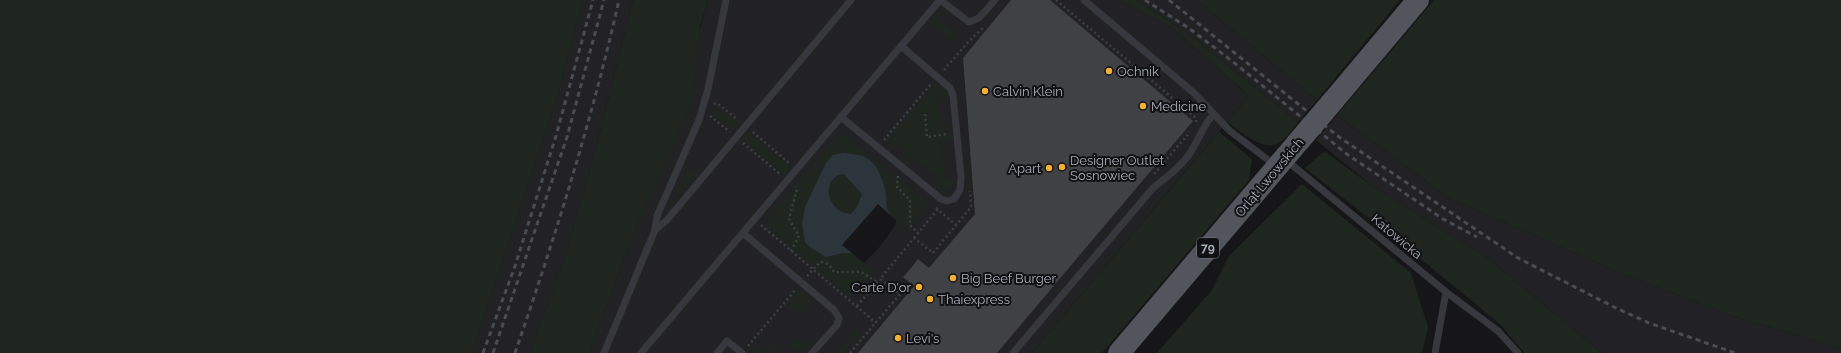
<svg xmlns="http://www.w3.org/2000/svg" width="1841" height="353" font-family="Raleway,sans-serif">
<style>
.built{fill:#222225}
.green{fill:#1e261f}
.water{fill:#2c353c;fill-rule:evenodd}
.pier{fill:#161618}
.building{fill:#404145}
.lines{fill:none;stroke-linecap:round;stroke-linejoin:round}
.path{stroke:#3d3f44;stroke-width:2.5;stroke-dasharray:2 3;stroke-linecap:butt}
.service{stroke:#37383d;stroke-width:7}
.primary{stroke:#53555c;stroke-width:22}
.rail{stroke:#4a4c52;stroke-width:3;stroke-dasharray:5 4;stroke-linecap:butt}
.primary-bridge{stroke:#53555c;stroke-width:22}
.poi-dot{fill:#f2b134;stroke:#111113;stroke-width:1.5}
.labels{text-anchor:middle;stroke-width:4;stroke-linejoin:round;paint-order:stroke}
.shield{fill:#111113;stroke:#7b7e86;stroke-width:1}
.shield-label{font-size:12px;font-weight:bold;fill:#a8adb8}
.poi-label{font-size:13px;fill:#a8adb8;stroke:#111113;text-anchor:start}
.street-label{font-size:13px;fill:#a8adb8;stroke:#111113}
</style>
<rect width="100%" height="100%" fill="#161618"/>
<!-- built -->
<g class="built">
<polygon points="583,0 633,0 596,148 566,253 530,353 472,353 556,101"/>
<polygon points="708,0 1118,0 1170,26 1249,96 1032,353 589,353 630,242 659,175"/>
<polygon points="1137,0 1197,0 1317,100 1298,122 1188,33"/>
<polygon points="1337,115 1449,198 1616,271 1732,316 1841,348 1841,353 1602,353 1490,260 1371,185 1316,140"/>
</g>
<!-- green -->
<g class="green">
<polygon points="0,0 583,0 556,101 472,353 0,353"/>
<polygon points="633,0 708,0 700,26 692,103 630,242 589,353 530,353 566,253 596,148"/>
<path d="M1118,0H1137L1188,33L1298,122C1293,129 1288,136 1282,141C1266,155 1240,131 1227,122L1249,96L1170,26Z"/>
<polygon points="1197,0 1400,0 1317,100"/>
<polygon points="1434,0 1841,0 1841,348 1732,316 1616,271 1449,198 1337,115"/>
<polygon points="940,10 945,11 939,19 957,34 951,41 929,22"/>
<polygon points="935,84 946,92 948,98 938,99 940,126 950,126 951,141 942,142 945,179 954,179 952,186 946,190 936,189 942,181 911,155 904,162 900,159 907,151 892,139 886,146 884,144"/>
<polygon points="716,105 739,124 733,131 713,114"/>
<polygon points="748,132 791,167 784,175 742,139"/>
<polygon points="841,132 928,204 907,229 900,223 864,265 872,272 850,297 764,224"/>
<polygon points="1219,132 1252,159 1249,180 1102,353 1032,353"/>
<polygon points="1324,151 1371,185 1490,260 1602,353 1524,353 1501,325 1427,264 1305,168"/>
<polygon points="691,159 693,160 687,167 694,173 700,166 701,169 672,203"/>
<polygon points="1302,184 1411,273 1428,327 1422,353 1157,353 1212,290 1229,256"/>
<polygon points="799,289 812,300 800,314 787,303"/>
<polygon points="855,330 859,334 843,353 835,353"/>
<polygon points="760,336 762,337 756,344 763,351 769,344 773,347 773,351 753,353 748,350"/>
<polygon points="797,339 804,346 810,339 813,343 806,349 795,350 791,347"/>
</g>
<!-- water -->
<path class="water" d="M843,153C865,155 874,157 882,180C883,184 886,190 886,194C887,208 885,207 894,220L853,253H843L826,257L811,248L805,242L802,223L805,207L826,163L833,155ZM844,174L862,194L857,207L851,214C827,214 819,177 844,174Z"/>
<!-- pier -->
<polygon class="pier" points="878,204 896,220 895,226 878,249 864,263 842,245"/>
<!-- building -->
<polygon class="building" points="1011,0 1050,0 1193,121 997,353 858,353 914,286 903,277 911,268 918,259 929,268 975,214 963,58"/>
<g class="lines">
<!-- path -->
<g class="path">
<polyline points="1056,0 1196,118 1196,123"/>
<polyline points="944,70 969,41 985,26"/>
<polyline points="714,104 717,103 738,120"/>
<polyline points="925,114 927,137 948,134"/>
<polyline points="710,116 730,132"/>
<polyline points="753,132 790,164"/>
<polyline points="884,140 931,84"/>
<polyline points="743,143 780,174"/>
<polyline points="1154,174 1190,132"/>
<polyline points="898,176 897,187 910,200 910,225 918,233"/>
<polyline points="936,208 956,225"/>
<polyline points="761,225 876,323"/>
<polyline points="914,238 938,209"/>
<polyline points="791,251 799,236 789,219 797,189 795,187"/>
<path d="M807,276L820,262C827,262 830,266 834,272H861L877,282"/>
<polyline points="857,306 880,279"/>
<polyline points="748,346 796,289"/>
<polyline points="850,353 900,294 880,279 914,238 933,253 971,207 970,191"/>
</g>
<!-- service -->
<g class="service">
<polyline points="940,0 969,22 979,18 995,0"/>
<polyline points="1084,0 1194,93 1230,131 1276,166"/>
<polyline points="841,117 941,199 947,201 954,199 960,190 961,177 953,95 950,88 901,46"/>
<polyline points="1286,160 1446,292 1435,353"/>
<polyline points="655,230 667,220 851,0"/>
<polyline points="743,233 834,310 839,318 837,325 812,353"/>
<polyline points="1446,292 1498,331 1518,353"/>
<polyline points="604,353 655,230 657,216 699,120 708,89 726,0"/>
<polyline points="641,353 940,0"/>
<polyline points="717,353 727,341 742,353"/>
<path d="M1013,353L1153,188C1165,178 1179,169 1188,156C1198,143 1202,126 1213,115"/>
</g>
<!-- primary -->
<g class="primary">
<polyline points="1333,101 1418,0"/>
<polyline points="1119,353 1298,142"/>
</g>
<!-- rail -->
<g class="rail">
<polyline points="1145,0 1190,29 1232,61 1348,155 1443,219 1477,237"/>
<polyline points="1169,0 1339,137 1518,258 1618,309 1649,323 1735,353"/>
<polyline points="483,353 515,266 556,136 593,0"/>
<polyline points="493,353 567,137 604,0"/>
<path d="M515,353C555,237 592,120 619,0"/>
</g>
<!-- primary-bridge -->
<polyline class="primary-bridge" points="1298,142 1333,101"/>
</g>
<!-- markers -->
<g class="poi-dot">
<circle cx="1109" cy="71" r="4"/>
<circle cx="985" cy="91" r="4"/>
<circle cx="1143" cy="106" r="4"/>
<circle cx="1062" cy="167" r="4"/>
<circle cx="1049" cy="168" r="4"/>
<circle cx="953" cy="278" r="4"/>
<circle cx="919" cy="287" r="4"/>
<circle cx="930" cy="299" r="4"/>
<circle cx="898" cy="338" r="4"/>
</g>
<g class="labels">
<!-- shield labels -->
<rect class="shield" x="1197" y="238" width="22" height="20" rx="3"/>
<g class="shield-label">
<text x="1208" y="252">79</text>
</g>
<!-- poi labels -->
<g class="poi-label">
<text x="1117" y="76">Ochnik</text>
<text x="993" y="96">Calvin Klein</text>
<text x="1151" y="111">Medicine</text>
<text x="1070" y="165">Designer Outlet<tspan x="1070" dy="15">Sosnowiec</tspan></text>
<text x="1041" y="173" text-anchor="end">Apart</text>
<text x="961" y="283">Big Beef Burger</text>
<text x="911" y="292" text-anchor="end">Carte D'or</text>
<text x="938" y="304">Thaiexpress</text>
<text x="906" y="343">Levi's</text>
</g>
<!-- street labels -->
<g class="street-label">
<text transform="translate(1269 177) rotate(-50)" y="5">Orląt Lwowskich</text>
<text transform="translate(1397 236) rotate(40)" y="5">Katowicka</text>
</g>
</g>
</svg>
